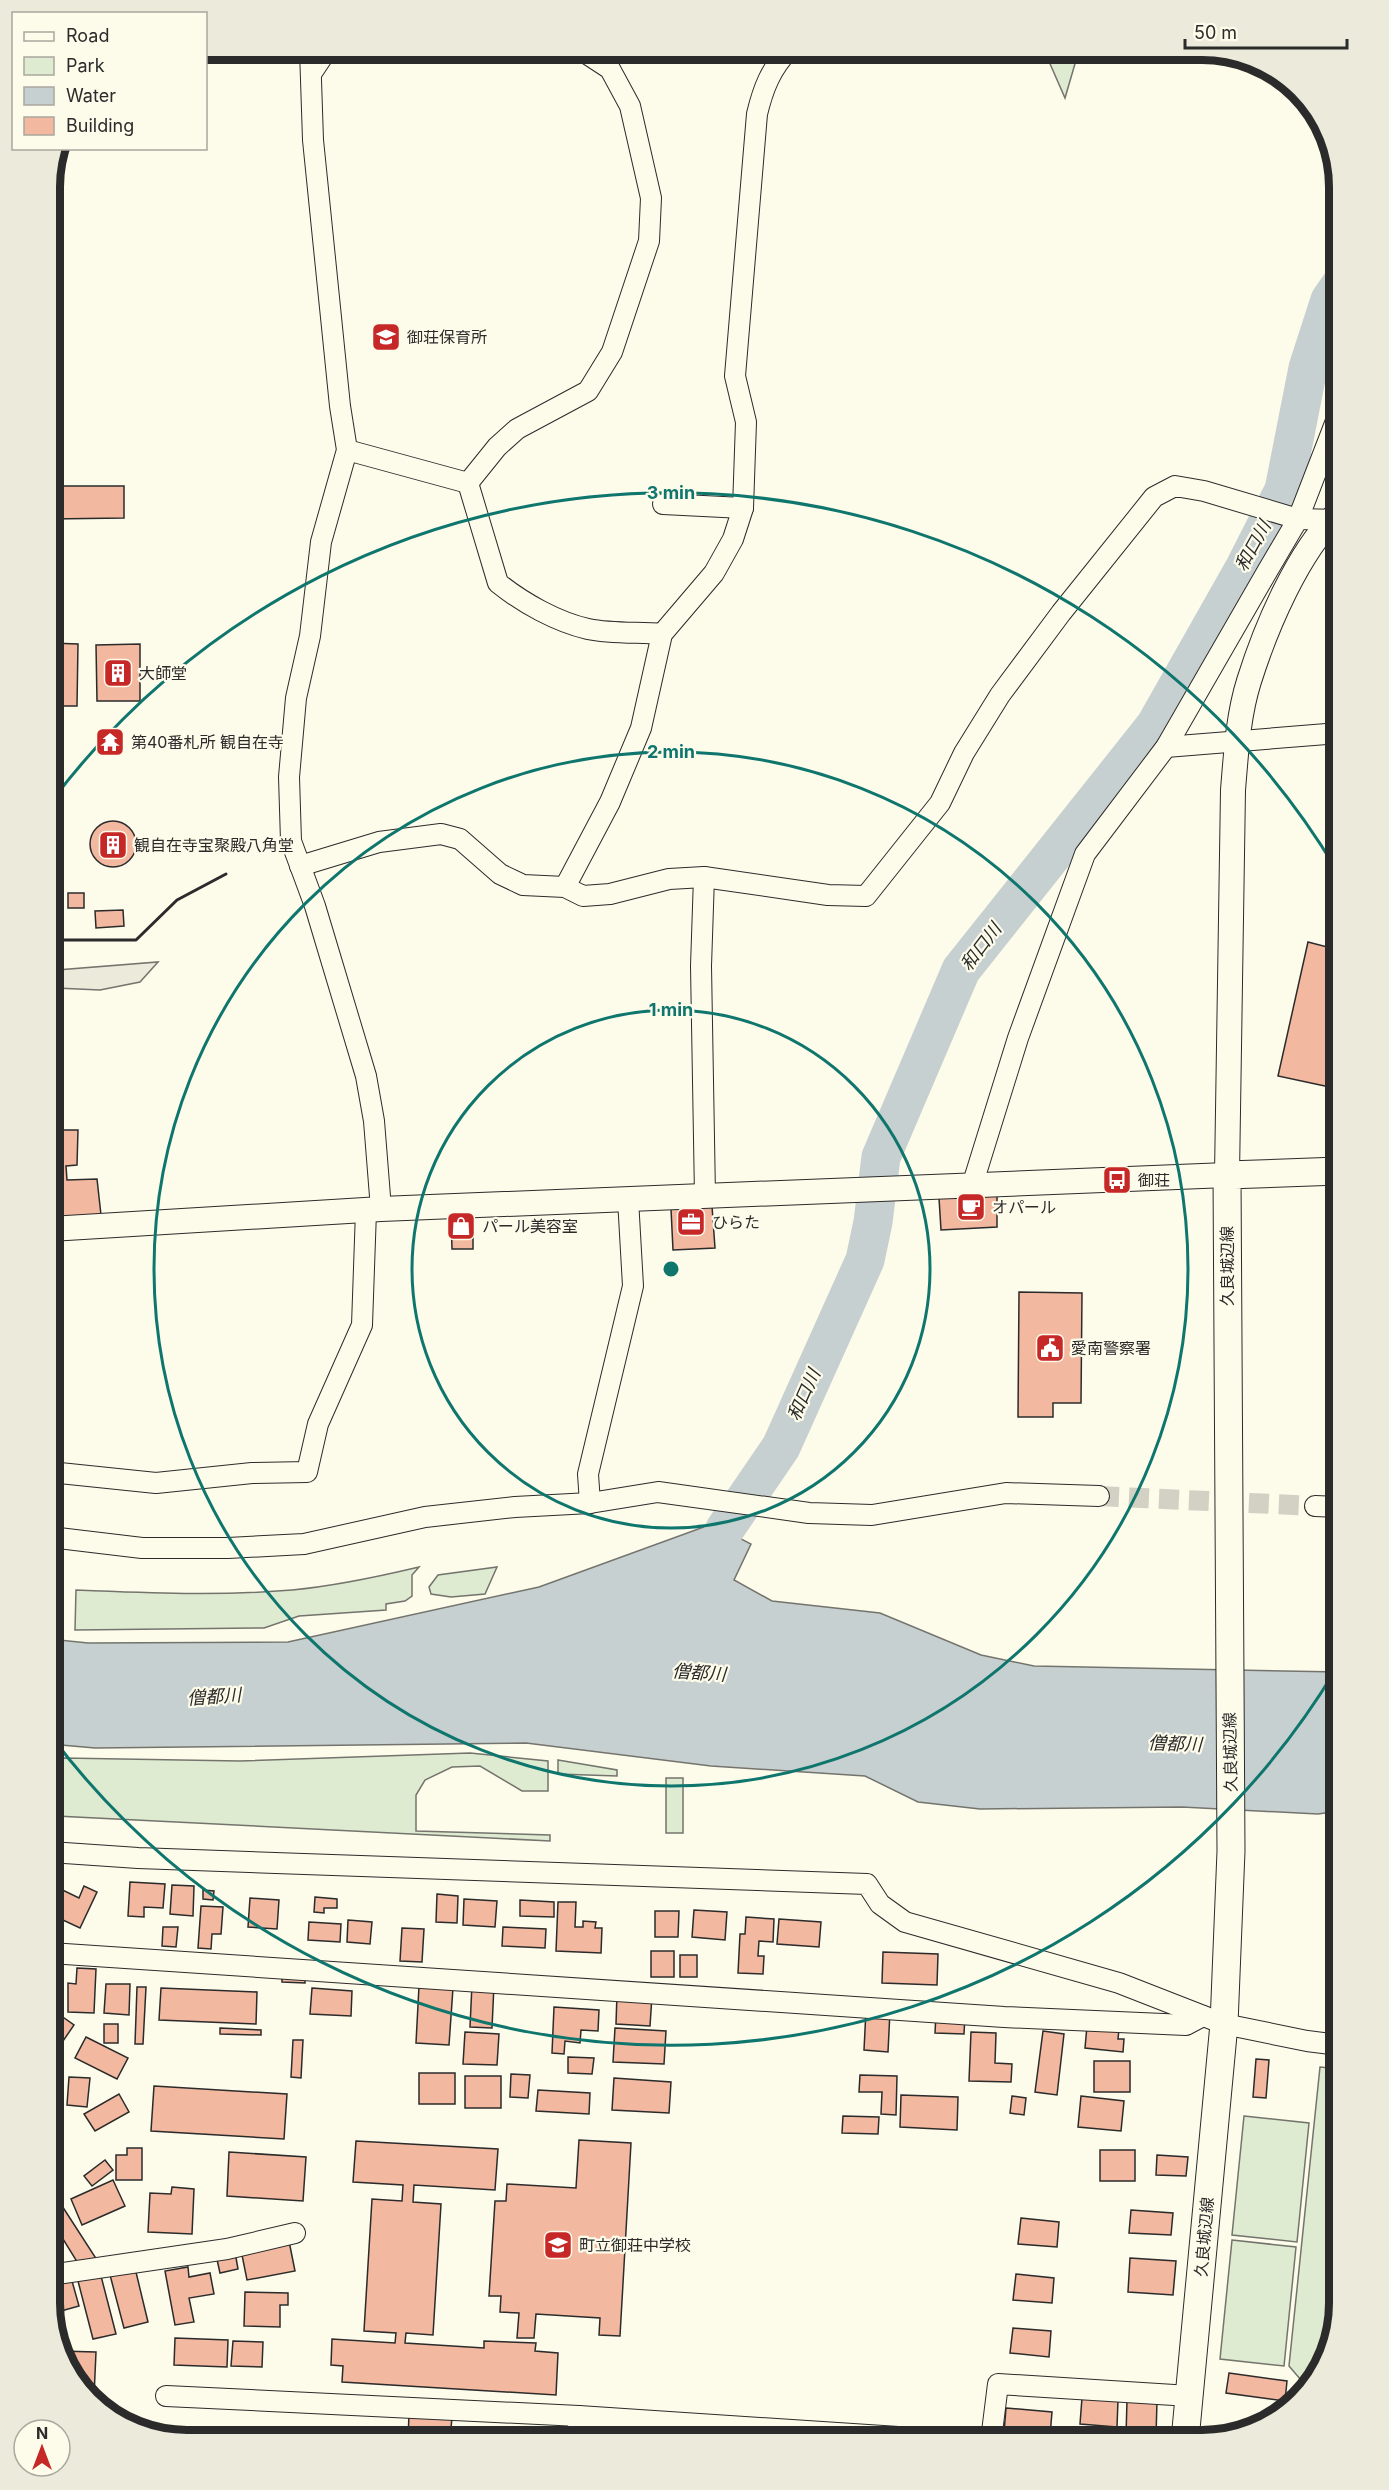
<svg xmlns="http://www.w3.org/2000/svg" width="1389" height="2490" font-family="Inter,'Noto Sans JP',sans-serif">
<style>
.green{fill:#deebd1;stroke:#74746e;stroke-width:1.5}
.parking{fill:#eceadb;stroke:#74746e;stroke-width:1.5}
.water{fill:#c7d0d0;stroke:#74746e;stroke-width:1.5}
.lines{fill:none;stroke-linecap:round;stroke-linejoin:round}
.river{stroke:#c7d0d0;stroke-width:39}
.building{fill:#f2b8a0;stroke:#2b2b2b;stroke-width:1.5}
.minor-tunnel{stroke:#d3d1c4;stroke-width:20;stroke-dasharray:20 10;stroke-linecap:butt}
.minor-casing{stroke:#2b2b2b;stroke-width:22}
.tertiary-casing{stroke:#2b2b2b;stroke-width:26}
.secondary-casing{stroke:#2b2b2b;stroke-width:29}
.minor{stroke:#fdfbea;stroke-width:20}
.tertiary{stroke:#fdfbea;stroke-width:24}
.secondary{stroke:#fdfbea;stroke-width:27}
.wall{stroke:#2b2b2b;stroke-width:3}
.ring{fill:none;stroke:#0f766e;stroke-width:3}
.labels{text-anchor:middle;stroke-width:4.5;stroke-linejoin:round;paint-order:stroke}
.poi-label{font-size:16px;fill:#2b2b2b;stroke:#fdfbea;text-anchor:start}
.street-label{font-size:16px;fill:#2b2b2b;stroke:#fdfbea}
.water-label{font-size:18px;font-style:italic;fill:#2b2b2b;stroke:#fdfbea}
.rim{fill:none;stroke:#2b2b2b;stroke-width:8}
.centre{fill:#0f766e;stroke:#fdfbea;stroke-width:3}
.ring-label{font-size:18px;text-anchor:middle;font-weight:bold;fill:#0f766e;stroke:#fdfbea;stroke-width:4.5;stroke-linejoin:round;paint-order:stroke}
</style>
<rect width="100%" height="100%" fill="#fdfbea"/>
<!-- green -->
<g class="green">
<polygon points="1044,50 1079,50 1065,98"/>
<path d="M419,1567L412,1575V1596L405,1601L386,1604V1610L299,1616L264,1628L75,1630L76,1590C148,1593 221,1596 292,1590C335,1586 377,1577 419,1567Z"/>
<polygon points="497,1567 485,1594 451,1597 431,1594 429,1587 438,1575"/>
<polygon points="470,1753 548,1761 548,1791 522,1791 480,1766 452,1767 425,1780 416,1795 416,1831 550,1835 550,1841 56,1816 63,1758 240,1761"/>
<polygon points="558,1760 617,1770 617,1776 558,1774"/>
<rect x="666" y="1778" width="17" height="55"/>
<polygon points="1320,2067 1339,2069 1339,2303 1316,2380 1299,2393 1301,2380 1289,2366"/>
<polygon points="1244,2116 1309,2123 1297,2242 1232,2235"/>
<polygon points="1232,2240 1296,2247 1284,2366 1220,2359"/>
</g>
<!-- parking -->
<polygon class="parking" points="158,962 140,982 100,990 56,988 57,970"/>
<!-- water -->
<polygon class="water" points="712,1524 751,1544 734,1580 772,1601 880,1613 981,1655 1034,1666 1339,1672 1339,1811 1318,1814 1182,1807 980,1809 918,1802 865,1776 711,1766 526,1743 95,1748 50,1744 50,1639 88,1643 288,1642 539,1587"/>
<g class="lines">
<!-- river -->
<polyline class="river" points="701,1578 725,1529 781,1447 865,1260 873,1222 881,1157 961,970 1155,726 1245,567 1284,490 1308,368 1330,300 1339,287"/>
</g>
<!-- building -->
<g class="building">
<polygon points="50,486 124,486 124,518 50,519"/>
<polygon points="50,559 61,559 59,603 50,602"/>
<polygon points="50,643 78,644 77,706 50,706"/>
<polygon points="140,644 140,701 97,701 96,645"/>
<circle cx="113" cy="844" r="23"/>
<rect x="68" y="893" width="16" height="15"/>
<polygon points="123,910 124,926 96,928 95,911"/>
<polygon points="50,912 57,912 56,929 50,929"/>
<polygon points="1308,942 1339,950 1339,1089 1278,1076"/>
<polygon points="50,1130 78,1130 77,1165 66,1166 67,1180 97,1179 101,1215 50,1218"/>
<polygon points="997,1194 997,1227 941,1230 939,1198"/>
<polygon points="712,1206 715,1248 673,1250 671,1209"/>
<polygon points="451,1217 473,1217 473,1249 452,1249"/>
<polygon points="1019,1292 1082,1293 1081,1403 1053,1403 1053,1417 1018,1417"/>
<polygon points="130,1882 165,1884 163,1908 144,1907 144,1917 128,1916"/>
<polygon points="50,1884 79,1898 84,1886 97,1892 80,1928 50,1914"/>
<polygon points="172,1885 194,1886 193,1916 170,1914"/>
<polygon points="203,1890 214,1891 213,1900 203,1899"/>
<polygon points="437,1894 458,1896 457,1923 436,1922"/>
<polygon points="315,1897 337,1899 337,1908 324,1908 324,1913 314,1912"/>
<polygon points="250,1898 279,1900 277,1929 248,1927"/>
<polygon points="464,1899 497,1901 495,1927 463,1925"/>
<polygon points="520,1900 554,1902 554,1917 520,1916"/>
<polygon points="558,1902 576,1902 575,1927 583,1927 583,1921 596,1922 595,1928 602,1928 601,1953 556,1951"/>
<polygon points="201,1906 223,1907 221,1934 212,1934 211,1949 198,1948"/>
<polygon points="694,1910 727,1912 725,1940 692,1937"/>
<polygon points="655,1911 679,1911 678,1937 655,1937"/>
<polygon points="746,1917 774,1919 773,1942 759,1941 758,1956 764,1956 763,1974 738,1973 740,1934 745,1934"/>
<polygon points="779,1919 821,1922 819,1947 777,1944"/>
<polygon points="348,1920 372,1922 370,1944 347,1942"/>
<polygon points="309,1922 341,1924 340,1942 308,1940"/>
<polygon points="163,1927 178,1927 176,1947 162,1946"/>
<polygon points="503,1927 546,1929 545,1948 502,1946"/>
<polygon points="402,1928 424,1929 422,1962 400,1961"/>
<rect x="651" y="1951" width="23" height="26"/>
<polygon points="883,1952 938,1954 937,1985 882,1983"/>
<rect x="680" y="1955" width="17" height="22"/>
<polygon points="77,1968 96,1969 94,2013 68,2012 68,1983 76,1984"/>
<polygon points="282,1974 305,1975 305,1983 282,1982"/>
<polygon points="106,1984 130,1984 129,2015 104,2013"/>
<polygon points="472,1984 494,1985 492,2028 470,2027"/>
<polygon points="419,1986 453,1988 449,2045 416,2043"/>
<polygon points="137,1987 146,1987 143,2044 135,2044"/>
<polygon points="161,1988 257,1992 256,2024 159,2020"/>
<polygon points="312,1988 352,1991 351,2016 310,2014"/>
<polygon points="617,1994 652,1996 650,2026 616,2024"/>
<polygon points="554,2007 599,2010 598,2031 581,2030 580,2043 565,2041 564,2054 552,2053"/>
<polygon points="50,2008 74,2025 61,2044 50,2037"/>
<polygon points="866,2010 890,2011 888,2052 864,2050"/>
<polygon points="936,2014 965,2015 964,2034 935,2033"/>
<rect x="104" y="2024" width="14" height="19"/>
<polygon points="1087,2026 1119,2029 1118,2039 1124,2039 1123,2052 1085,2048"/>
<polygon points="220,2028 261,2030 261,2035 220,2034"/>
<polygon points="615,2028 666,2031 664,2064 613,2062"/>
<polygon points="1043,2031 1064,2034 1057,2095 1035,2092"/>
<polygon points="465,2032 499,2034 497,2065 463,2064"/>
<polygon points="971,2032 996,2033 995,2063 1012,2064 1011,2082 969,2081"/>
<polygon points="86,2037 128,2058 117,2079 75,2058"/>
<polygon points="293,2040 303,2040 301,2078 291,2077"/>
<polygon points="50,2053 60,2058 57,2065 50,2063"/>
<polygon points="568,2057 594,2058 592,2074 568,2073"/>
<polygon points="1256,2059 1269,2060 1266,2098 1253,2097"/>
<rect x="1094" y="2061" width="36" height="31"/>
<rect x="419" y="2073" width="36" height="31"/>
<polygon points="511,2074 530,2075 528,2098 510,2097"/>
<polygon points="860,2075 897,2076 896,2115 881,2114 882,2092 859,2092"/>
<rect x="465" y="2076" width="36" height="32"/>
<polygon points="69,2077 90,2078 87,2107 67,2105"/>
<polygon points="614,2078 671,2082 669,2113 612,2110"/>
<polygon points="154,2086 287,2094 284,2139 151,2131"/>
<polygon points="538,2090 590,2093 589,2114 536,2111"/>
<polygon points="50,2094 61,2094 61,2113 50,2112"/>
<polygon points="119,2094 129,2112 95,2131 84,2114"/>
<polygon points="901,2095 958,2097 957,2130 900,2127"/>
<polygon points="1012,2096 1026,2098 1024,2115 1010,2113"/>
<polygon points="1081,2096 1124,2101 1121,2131 1078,2127"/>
<polygon points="843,2116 879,2117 878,2134 842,2133"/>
<polygon points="579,2140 631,2143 620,2336 599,2335 600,2318 536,2314 534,2338 517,2338 519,2313 500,2312 501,2296 489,2296 495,2201 506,2201 507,2184 576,2188"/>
<polygon points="356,2141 498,2149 495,2190 414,2185 413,2202 441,2204 433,2335 406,2333 405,2343 484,2348 484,2341 536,2343 535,2351 558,2353 556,2395 342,2382 343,2366 331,2365 332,2339 395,2343 396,2333 364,2331 372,2199 402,2201 403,2185 353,2182"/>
<polygon points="127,2148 142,2148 142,2180 116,2180 116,2155 127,2155"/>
<rect x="1100" y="2150" width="35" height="31"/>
<polygon points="229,2152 306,2157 303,2201 227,2196"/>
<polygon points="1157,2155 1188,2157 1186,2176 1156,2175"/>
<polygon points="105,2160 113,2170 92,2186 84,2176"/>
<polygon points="113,2180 125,2206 82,2225 71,2199"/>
<polygon points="172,2187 194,2189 192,2234 148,2232 150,2193 171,2194"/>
<polygon points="55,2195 97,2260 79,2265 50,2218 50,2198"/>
<polygon points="1131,2210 1173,2213 1171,2235 1129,2233"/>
<polygon points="1021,2218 1059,2222 1057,2247 1018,2244"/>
<polygon points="289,2241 295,2271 247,2280 241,2250"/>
<polygon points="235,2252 238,2269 220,2273 216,2255"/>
<polygon points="1130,2258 1176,2261 1173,2295 1128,2292"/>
<polygon points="188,2267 189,2277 210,2273 214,2294 189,2298 194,2322 175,2325 165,2271"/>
<polygon points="135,2268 148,2322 124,2328 110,2275"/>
<polygon points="1016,2274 1054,2278 1052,2303 1013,2300"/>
<polygon points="101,2276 116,2334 93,2339 78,2281"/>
<polygon points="72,2281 79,2306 61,2311 59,2301 50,2304 50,2293 56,2291 55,2285"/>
<polygon points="245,2292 288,2293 288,2305 280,2305 280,2327 244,2326"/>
<polygon points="1013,2328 1051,2331 1049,2357 1010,2353"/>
<polygon points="175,2338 228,2340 227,2367 174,2365"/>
<polygon points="233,2341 263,2342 262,2367 231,2366"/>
<polygon points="59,2351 96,2352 94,2397 84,2385 84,2372 73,2372"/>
<polygon points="1229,2373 1287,2381 1285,2401 1226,2393"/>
<polygon points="1082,2398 1118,2400 1117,2427 1080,2424"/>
<polygon points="1127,2400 1157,2401 1156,2436 1126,2436"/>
<polygon points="1006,2408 1052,2412 1050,2436 1004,2433"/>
<polygon points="409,2414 452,2417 450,2440 408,2440"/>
<polygon points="109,2416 138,2417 137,2426 110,2417"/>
<polygon points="588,2422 616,2423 615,2440 587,2440"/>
</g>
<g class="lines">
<!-- minor-tunnel -->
<polyline class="minor-tunnel" points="1099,1496 1315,1506"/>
<!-- minor casing -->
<g class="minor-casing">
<g id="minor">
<polyline points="310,50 313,140 340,406 347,450 321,542 310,636 296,698 289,777 291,841 315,906 366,1076 374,1121 381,1209"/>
<polyline points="311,74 327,50"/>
<polyline points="347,450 468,483"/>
<polyline points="468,483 497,447 517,429 588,391 612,352 649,241 651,198 630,106 610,69 581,50"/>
<path d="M468,483L498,583C523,603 557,622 588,629C612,634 639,632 662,634"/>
<path d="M663,504L743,508L746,422L735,376L757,114C763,89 771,68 789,50"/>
<polyline points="1166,747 1339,733"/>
<polyline points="300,866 379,842 441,834 460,839 500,874 523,885 565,887 583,896 610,894 669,879 704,877 828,895 866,896 940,803 964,753 1000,695 1061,613 1154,497 1175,486 1204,491 1298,519 1339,520"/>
<polyline points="704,877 701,966 705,1196"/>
<polyline points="565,887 610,802 641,728 662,634 714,573 733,539 743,508"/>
<polyline points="972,1186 1018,1038 1085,854 1166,747 1268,570 1298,519 1339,413"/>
<polyline points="50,1472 156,1483 252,1473 307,1472 318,1424 362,1325 366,1211"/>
<polyline points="590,1503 588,1474 633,1286 628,1199"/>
<polyline points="1315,1506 1339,1507"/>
<polyline points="50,1537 142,1548 228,1548 304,1544 425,1517 515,1507 590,1503 658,1492 809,1513 872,1515 1006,1493 1099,1496"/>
<polyline points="50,1852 138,1858 867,1884 880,1904 905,1922 1119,1983 1224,2024 1307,2041 1339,2045"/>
<polyline points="50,1953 1004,2017 1186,2025 1203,2016"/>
<polyline points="50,2275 227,2249 295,2233"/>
<polyline points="166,2396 579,2416 944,2440"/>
<polyline points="577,2440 579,2416"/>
<polyline points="982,2440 992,2432 998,2384 1190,2396"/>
</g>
</g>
<!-- tertiary casing -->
<g class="tertiary-casing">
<path id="tertiary" d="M50,1229L381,1209L1227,1175L1233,790C1236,754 1238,716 1249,681C1266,627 1298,551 1339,512"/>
</g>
<!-- secondary casing -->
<g class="secondary-casing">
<polyline id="secondary" points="1185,2440 1224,2024 1231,1851 1227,1175 1339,1171"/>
</g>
<!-- minor -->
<use href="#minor" class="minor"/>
<!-- tertiary -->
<use href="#tertiary" class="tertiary"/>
<!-- secondary -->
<use href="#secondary" class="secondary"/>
<!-- wall -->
<polyline class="wall" points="50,940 136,940 177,900 226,874"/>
</g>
<!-- distance rings -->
<g class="ring">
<circle cx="671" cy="1269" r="259"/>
<circle cx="671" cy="1269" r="517"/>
<path d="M1336 1669A776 776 0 0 1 51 1736M51 802A776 776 0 0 1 1336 869"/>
</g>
<!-- icons -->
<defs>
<g id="school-square" transform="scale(1.5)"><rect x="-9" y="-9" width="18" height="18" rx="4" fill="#c62828" stroke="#fdfbea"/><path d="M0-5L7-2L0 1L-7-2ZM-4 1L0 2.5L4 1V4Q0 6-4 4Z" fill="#fff"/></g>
<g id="building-square" transform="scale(1.5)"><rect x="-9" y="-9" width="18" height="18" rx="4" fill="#c62828" stroke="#fdfbea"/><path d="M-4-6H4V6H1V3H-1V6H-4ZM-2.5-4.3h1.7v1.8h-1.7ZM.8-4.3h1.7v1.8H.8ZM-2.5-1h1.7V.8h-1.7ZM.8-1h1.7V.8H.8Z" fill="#fff"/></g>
<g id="temple-square" transform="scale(1.5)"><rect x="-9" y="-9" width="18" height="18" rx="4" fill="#c62828" stroke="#fdfbea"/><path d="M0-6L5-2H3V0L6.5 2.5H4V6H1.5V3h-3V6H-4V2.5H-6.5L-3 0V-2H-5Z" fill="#fff"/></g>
<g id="bus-square" transform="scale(1.5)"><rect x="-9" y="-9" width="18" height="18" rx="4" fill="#c62828" stroke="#fdfbea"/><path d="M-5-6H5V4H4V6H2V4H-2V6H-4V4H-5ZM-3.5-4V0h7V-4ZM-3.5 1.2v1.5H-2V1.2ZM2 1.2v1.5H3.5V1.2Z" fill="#fff"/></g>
<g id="cafe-square" transform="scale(1.5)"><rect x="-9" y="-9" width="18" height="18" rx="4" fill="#c62828" stroke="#fdfbea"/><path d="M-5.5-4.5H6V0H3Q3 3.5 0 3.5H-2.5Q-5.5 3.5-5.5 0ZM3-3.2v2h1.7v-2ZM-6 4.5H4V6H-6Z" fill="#fff"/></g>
<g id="office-square" transform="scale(1.5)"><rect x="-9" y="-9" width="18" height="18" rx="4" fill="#c62828" stroke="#fdfbea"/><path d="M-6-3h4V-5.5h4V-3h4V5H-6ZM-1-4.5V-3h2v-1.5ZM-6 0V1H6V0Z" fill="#fff"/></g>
<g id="shop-square" transform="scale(1.5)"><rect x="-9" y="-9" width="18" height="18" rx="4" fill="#c62828" stroke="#fdfbea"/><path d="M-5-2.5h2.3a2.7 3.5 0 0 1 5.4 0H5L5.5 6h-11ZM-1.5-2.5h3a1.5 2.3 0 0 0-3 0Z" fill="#fff"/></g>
<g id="civic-square" transform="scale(1.5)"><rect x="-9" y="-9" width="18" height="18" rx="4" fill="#c62828" stroke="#fdfbea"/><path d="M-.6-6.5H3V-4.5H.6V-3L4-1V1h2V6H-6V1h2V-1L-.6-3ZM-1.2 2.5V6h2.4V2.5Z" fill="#fff"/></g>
</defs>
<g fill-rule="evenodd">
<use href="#school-square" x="386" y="337"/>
<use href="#building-square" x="118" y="673"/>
<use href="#temple-square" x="110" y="742"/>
<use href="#building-square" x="113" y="845"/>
<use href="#bus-square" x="1117" y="1180"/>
<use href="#cafe-square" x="971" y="1207"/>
<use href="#office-square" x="691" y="1222"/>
<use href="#shop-square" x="461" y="1226"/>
<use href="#civic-square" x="1050" y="1348"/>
<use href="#school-square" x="558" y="2245"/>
</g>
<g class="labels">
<!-- poi labels -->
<g class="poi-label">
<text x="407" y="343">御荘保育所</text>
<text x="139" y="679">大師堂</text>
<text x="131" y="748">第40番札所 観自在寺</text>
<text x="134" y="851">観自在寺宝聚殿八角堂</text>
<text x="1138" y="1186">御荘</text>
<text x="992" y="1213">オパール</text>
<text x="712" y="1228">ひらた</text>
<text x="482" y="1232">パール美容室</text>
<text x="1071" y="1354">愛南警察署</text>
<text x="579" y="2251">町立御荘中学校</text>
</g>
<!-- street labels -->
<g class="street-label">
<text transform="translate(1227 1266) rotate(-90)" y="6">久良城辺線</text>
<text transform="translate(1230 1752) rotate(-91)" y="6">久良城辺線</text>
<text transform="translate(1204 2237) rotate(-85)" y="6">久良城辺線</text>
</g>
<!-- water labels -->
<g class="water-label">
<text transform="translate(1253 546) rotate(-61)" y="6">和口川</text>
<text transform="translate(981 947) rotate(-53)" y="6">和口川</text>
<text transform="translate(804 1395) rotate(-66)" y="6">和口川</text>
<text transform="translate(699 1673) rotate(4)" y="6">僧都川</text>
<text transform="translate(214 1697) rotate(-4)" y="6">僧都川</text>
<text transform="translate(1175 1744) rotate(2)" y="6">僧都川</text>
</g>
</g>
<!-- crop -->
<path d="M0 0H1389V2490H0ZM187 60H1202A127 127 0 0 1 1329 187V2303A127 127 0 0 1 1202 2430H187A127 127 0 0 1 60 2303V187A127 127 0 0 1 187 60Z" fill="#eceadb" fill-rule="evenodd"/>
<path class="rim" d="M187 60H1202A127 127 0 0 1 1329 187V2303A127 127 0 0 1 1202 2430H187A127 127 0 0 1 60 2303V187A127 127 0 0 1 187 60Z"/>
<circle cx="671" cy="1269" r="9" class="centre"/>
<g class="ring-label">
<text x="671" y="499">3 min</text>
<text x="671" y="758">2 min</text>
<text x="671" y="1016">1 min</text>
</g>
<!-- legend -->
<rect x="12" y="12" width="195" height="138" fill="#fdfbea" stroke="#a9a89e" stroke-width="1.5"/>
<rect x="24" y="32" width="30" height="9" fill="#fdfbea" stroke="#a9a89e" stroke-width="1.5"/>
<text x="66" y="42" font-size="18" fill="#2b2b2b">Road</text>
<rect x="24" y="57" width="30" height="18" fill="#deebd1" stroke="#a9a89e" stroke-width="1.5"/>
<text x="66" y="72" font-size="18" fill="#2b2b2b">Park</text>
<rect x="24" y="87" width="30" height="18" fill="#c7d0d0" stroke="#a9a89e" stroke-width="1.5"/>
<text x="66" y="102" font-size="18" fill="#2b2b2b">Water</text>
<rect x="24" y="117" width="30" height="18" fill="#f2b8a0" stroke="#a9a89e" stroke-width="1.5"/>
<text x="66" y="132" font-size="18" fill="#2b2b2b">Building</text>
<!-- north arrow -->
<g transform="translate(42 2448)"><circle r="28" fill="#fdfbea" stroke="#a9a89e" stroke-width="1.5"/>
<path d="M0-4.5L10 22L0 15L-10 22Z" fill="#c62828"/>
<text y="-9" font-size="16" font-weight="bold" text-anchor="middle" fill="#2b2b2b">N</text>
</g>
<!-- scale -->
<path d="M1185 39v9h162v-9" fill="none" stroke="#2b2b2b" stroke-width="3"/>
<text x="1194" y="39" font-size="18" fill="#2b2b2b" stroke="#fdfbea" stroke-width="4.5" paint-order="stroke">50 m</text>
</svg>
